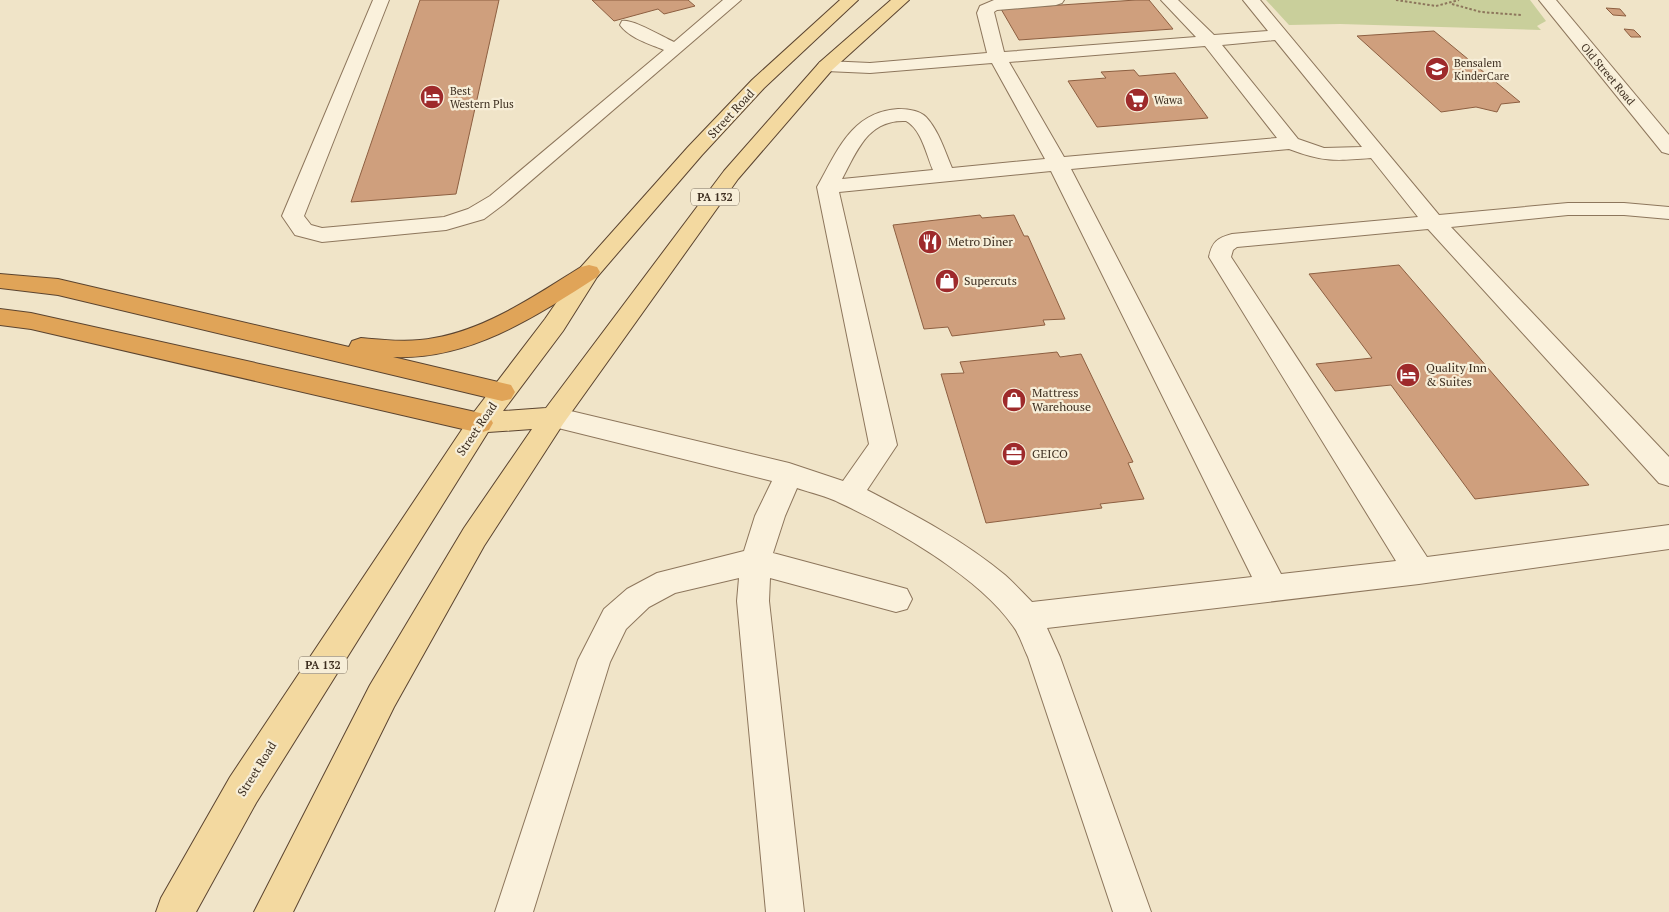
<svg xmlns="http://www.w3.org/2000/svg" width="1669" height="912" font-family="'PT Serif',serif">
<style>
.green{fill:#c9cf9b}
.building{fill:#cf9f7d;stroke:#8d5f41}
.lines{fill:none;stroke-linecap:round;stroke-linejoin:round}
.minor-casing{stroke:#8d765c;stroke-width:2}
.major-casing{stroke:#5b4430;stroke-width:2}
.highway-casing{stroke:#5b4430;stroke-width:2}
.path{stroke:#8d765c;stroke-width:2;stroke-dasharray:2.5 2;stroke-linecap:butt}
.minor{fill:#faf1dc;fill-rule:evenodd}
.major{fill:#f3d9a0;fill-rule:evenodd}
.highway{fill:#e0a458;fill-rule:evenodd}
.labels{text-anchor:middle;stroke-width:4.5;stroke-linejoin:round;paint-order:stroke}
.far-poi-label{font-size:11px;fill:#3d2e20;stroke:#f7eed8;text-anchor:start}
.far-street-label{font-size:11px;fill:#3d2e20;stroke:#f7eed8}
.shield{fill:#f7eed8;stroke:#756857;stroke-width:1}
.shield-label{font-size:11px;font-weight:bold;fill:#3d2e20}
.street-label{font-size:12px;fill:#3d2e20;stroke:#f7eed8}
.poi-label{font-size:12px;fill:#3d2e20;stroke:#f7eed8;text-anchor:start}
</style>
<rect width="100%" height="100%" fill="#f0e4c8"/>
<!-- green -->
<polygon class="green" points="1266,0 1530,0 1546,21 1537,26 1541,30 1340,24 1289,25"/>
<!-- building -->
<g class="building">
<polygon points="420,0 499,0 456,194 351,202"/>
<polygon points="592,0 688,0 695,6 664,14 658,9 614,21"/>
<polygon points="1136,0 1149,0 1173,29 1019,40 1001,9"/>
<polygon points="1606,8 1620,9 1626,16 1613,15"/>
<polygon points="1624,29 1634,30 1641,37 1631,37"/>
<polygon points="1434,31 1520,102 1501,104 1497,112 1476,107 1441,112 1357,36"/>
<polygon points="1134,70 1139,76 1175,73 1208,118 1097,127 1068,81 1106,78 1101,72"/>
<polygon points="980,215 982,218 1014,215 1024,236 1028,236 1065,319 1043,320 1045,325 952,336 948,327 924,329 893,225"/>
<polygon points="1399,265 1589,485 1475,499 1391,385 1335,391 1316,364 1372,358 1309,274"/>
<polygon points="1057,352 1060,357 1081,354 1133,462 1128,463 1144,499 1100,504 1102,508 986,523 941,374 964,373 960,362"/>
</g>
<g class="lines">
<!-- minor casing -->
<g class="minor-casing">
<g id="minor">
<path d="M373,0H389L304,216L311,225L322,228L444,217L468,209L490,196L664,50C650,44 629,38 620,25L622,21C633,19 661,36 674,42L723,0H741L504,204L484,219L446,230L322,242L295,235L282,216Z"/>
<path d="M994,0H1064L1062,3L1056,5L997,10L994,12L1004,52L1196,37L1161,0H1178L1214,35L1268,31L1243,0H1260L1439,215L1568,203H1624L1669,207V219L1624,215H1568L1451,227L1669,457V486L1659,483L1428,229L1237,247L1233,250L1231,257L1427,557L1669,525V549L1419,584L1047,628L1060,657L1151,912H1113L1028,657C1023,647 1020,635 1013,626C979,577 894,528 840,503C827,496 811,493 797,488L785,516L773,553L896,586L907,589L912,599L907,609L896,612L770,578L769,601L804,912H766L737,601L739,578L675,593L649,607L626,629L610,662L533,912H495L578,660L604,609L627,589L657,573L744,551L755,516L772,481L554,427L545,424L541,417L545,410L554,407L789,463L843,481L869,444L817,187C837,152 851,112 898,109C907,109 919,110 926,117C939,131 945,152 952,168L1045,159L992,63L870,73L826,71L820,70L817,66L820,62L826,61L870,63L987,53L977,13L980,6ZM1275,40L1362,147L1324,148L1298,139L1222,45ZM1205,46L1277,138L1064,157L1009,62ZM906,121C922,130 926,154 933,170L842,179C857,151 868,119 906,121ZM1289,149C1323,162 1335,161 1371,158L1418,217L1232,234C1217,238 1212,242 1209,257L1396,561L1281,574L1071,169ZM1051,171L1252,577L1032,602C1023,593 1014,583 1005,575C963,540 915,515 867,490L897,445L839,192Z"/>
<polygon points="1539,0 1556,0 1669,135 1669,154 1662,152"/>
</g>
</g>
<!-- major casing -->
<g class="major-casing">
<polygon id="major" points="840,0 858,0 764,88 702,155 597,277 563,331 503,411 546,408 724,171 820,62 891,0 909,0 832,70 738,179 563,424 484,546 394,707 293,912 254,912 370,685 464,528 532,429 488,432 256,803 196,912 156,912 161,898 230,777 284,696 471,416 545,319 581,267 688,147 752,80"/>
</g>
<!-- highway casing -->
<g class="highway-casing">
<g id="highway">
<path d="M589,265L597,267L600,272L597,277C535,317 470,360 393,357L511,385L515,392L511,399L502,401L58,295L0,288V274L58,279L349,347L352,341L361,338C385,340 410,343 434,338C487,329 536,295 581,267Z"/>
<polygon points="0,309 31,313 480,413 489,416 493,423 489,430 480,433 31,329 0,325"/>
</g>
</g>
<!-- path -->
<g class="path">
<polyline points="1396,0 1436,6 1459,0"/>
<polyline points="1452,4 1481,12 1521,15"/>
</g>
<!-- minor -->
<use href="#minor" class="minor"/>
<!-- major -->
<use href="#major" class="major"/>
<!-- highway -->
<use href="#highway" class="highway"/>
</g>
<!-- icons -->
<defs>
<g id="school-disc" transform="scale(1.25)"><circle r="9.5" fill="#9e2a2b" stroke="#f7eed8"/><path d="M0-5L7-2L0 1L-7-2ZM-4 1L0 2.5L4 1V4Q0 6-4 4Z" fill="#fff"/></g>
<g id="hotel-disc" transform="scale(1.25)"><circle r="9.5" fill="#9e2a2b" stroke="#f7eed8"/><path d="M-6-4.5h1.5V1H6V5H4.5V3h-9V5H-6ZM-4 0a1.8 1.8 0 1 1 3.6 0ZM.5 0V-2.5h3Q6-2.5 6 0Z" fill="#fff"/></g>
<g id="supermarket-disc" transform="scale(1.25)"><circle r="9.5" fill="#9e2a2b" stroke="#f7eed8"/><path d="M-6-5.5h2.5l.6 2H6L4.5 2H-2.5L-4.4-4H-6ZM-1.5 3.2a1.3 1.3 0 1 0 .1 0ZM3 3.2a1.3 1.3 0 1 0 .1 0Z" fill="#fff"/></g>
<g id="restaurant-disc" transform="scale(1.25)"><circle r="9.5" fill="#9e2a2b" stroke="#f7eed8"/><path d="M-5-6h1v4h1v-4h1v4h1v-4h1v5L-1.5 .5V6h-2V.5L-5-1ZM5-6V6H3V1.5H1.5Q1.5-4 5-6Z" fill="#fff"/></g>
<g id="shop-disc" transform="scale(1.25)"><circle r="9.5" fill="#9e2a2b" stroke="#f7eed8"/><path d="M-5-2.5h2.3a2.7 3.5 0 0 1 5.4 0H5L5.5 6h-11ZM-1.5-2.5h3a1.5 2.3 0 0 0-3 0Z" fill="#fff"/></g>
<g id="office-disc" transform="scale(1.25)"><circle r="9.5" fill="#9e2a2b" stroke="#f7eed8"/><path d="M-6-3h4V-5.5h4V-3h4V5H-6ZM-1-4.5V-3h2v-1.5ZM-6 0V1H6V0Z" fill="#fff"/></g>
</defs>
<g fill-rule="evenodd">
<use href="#school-disc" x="1437" y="69"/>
<use href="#hotel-disc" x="432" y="97"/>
<use href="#supermarket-disc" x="1137" y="100"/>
<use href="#restaurant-disc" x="930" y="242"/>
<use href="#shop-disc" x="947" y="281"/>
<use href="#hotel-disc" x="1408" y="375"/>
<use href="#shop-disc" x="1014" y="400"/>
<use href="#office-disc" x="1014" y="454"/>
</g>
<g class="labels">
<!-- far-poi labels -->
<g class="far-poi-label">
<text x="1454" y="67">Bensalem<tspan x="1454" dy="13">KinderCare</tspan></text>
<text x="450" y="95">Best<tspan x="450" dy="13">Western Plus</tspan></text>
<text x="1154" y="104">Wawa</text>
</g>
<!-- far-street labels -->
<g class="far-street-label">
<text transform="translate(1608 74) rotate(50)" y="4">Old Street Road</text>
</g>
<!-- shield labels -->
<g class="shield">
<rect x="691" y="188.5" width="48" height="17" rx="4"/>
<rect x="299" y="656.5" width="48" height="17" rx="4"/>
</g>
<g class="shield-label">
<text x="715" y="201">PA 132</text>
<text x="323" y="669">PA 132</text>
</g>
<!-- street labels -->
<g class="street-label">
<text transform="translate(731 114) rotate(-47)" y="4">Street Road</text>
<text transform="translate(477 429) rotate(-56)" y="4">Street Road</text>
<text transform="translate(257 769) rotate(-58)" y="4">Street Road</text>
</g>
<!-- poi labels -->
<g class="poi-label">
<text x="948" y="246">Metro Diner</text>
<text x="964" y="285">Supercuts</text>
<text x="1426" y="372">Quality Inn<tspan x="1426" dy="14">&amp; Suites</tspan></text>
<text x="1032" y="397">Mattress<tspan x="1032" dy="14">Warehouse</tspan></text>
<text x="1032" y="458">GEICO</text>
</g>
</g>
</svg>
